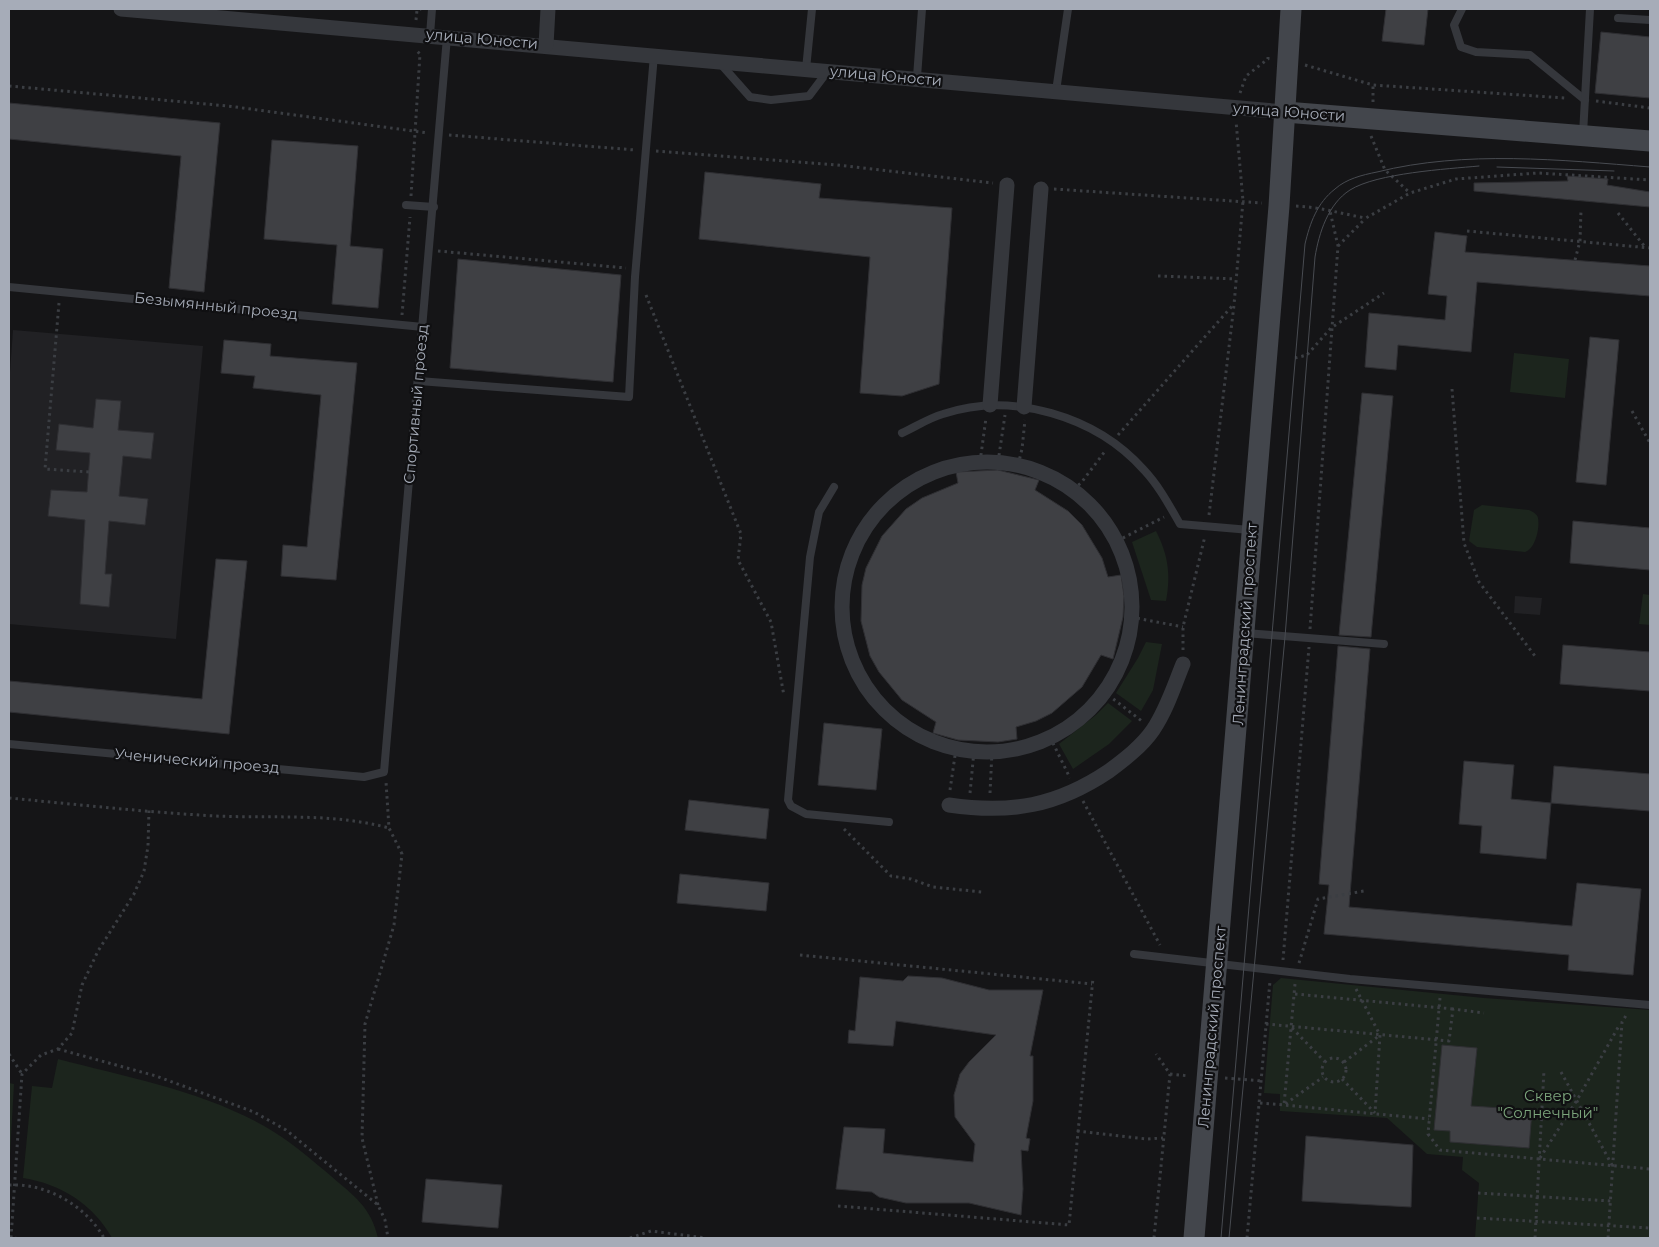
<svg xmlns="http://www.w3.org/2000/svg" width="1659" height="1247" font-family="Montserrat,sans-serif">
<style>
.built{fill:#212124}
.green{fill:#1c251d}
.building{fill:#3f4044;stroke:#2f2f33}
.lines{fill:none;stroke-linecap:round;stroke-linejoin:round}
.path{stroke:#3b3e43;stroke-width:3;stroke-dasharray:2.5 4;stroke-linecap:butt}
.lane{stroke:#35373c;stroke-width:8}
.street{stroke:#35373c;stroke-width:15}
.secondary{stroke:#43464c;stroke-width:21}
.tram{stroke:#484b51;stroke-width:1}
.labels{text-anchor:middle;stroke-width:4.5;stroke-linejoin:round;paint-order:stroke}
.street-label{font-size:15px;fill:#a6acb8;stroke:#101012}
.park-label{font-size:15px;fill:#7ba47b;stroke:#101012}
</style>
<rect width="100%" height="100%" fill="#151517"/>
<!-- built -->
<g class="built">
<polygon points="13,330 203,346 176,639 9,624 9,386"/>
<polygon points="1515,596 1542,598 1540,615 1514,613"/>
</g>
<!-- green -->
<g class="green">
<polygon points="1514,353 1569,359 1565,398 1510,392"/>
<path d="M1482,505L1529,510C1533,512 1537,514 1538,518C1540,529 1535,549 1525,552L1477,547L1469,541L1474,510Z"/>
<path d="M1156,531C1168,555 1171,574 1166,601L1151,600L1132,542Z"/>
<polygon points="1643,594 1650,595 1650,625 1639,624"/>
<polygon points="1146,642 1162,644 1153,690 1141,711 1116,693 1138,658"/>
<polygon points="1108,703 1132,721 1109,744 1073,769 1059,744 1096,715"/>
<polygon points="1281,978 1484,998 1650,1010 1650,1238 1475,1238 1479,1183 1462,1170 1463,1157 1427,1154 1387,1118 1280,1111 1280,1094 1264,1093 1273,985"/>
<path d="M58,1059C130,1078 210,1092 274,1132C295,1145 313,1161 331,1176C354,1196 371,1207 378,1238H112C93,1204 61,1184 23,1178L32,1086L52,1088Z"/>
<polygon points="9,1083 14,1084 9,1173"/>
</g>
<!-- building -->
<g class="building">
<polygon points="1386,9 1428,9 1424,45 1382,41"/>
<polygon points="1601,32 1650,37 1650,98 1595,93"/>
<polygon points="9,103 220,123 204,292 169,288 181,156 9,139"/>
<polygon points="272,140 358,146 350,246 383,249 378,308 332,304 337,245 264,239"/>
<polygon points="705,172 821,184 819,198 952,208 939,384 902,396 860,393 870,257 699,239"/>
<polygon points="1567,176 1608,179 1607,185 1650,192 1650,207 1474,191 1474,183 1568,181"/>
<polygon points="1435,232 1467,236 1465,252 1650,266 1650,296 1477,282 1471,352 1398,345 1396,370 1365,367 1369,313 1445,320 1447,296 1428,294"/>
<polygon points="458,259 621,275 613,382 450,368"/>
<polygon points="1590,337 1619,340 1606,485 1576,482"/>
<polygon points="224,340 271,344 270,356 357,363 336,580 281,576 283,545 307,547 321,395 253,388 255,376 221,373"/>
<polygon points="1362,393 1393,396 1371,637 1339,635"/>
<polygon points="96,399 121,401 118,430 154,433 151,459 123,456 119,496 148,499 145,525 109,521 105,574 112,574 109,607 80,604 85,520 48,516 51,490 87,492 90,453 56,450 59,424 93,428"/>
<polygon points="998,470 1039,480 1035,490 1068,511 1082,525 1102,558 1108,577 1121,575 1124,596 1123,617 1113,659 1101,655 1082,687 1052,713 1036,721 1016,727 1017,739 998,742 958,740 933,733 936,722 902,700 879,672 870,656 861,621 862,585 866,568 882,536 906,509 922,498 958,483 956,472"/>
<polygon points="1573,521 1650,528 1650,570 1570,563"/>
<polygon points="216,559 247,561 229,734 9,712 9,681 202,699"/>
<polygon points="1563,645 1650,652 1650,691 1560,684"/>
<polygon points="1338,646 1370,649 1349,907 1572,926 1577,883 1641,889 1633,975 1568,970 1569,955 1324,934 1329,885 1319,884"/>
<polygon points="824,723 882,729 876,790 818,785"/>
<polygon points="1464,761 1514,765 1511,799 1551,803 1546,859 1480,853 1482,826 1459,824"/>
<polygon points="1554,766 1650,774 1650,811 1551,803"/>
<polygon points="689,800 769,809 766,839 685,830"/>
<polygon points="680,874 769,883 766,911 677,903"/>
<polygon points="908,976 942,978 989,990 1043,990 1030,1056 1033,1056 1033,1101 1026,1138 1030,1139 1028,1151 1021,1150 1023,1189 1021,1215 969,1203 906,1203 879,1197 872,1192 836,1189 844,1127 885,1129 883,1153 973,1162 975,1144 955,1117 954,1095 960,1074 969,1062 996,1035 896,1021 893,1046 848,1043 849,1030 855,1031 860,977 903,981"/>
<polygon points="1442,1045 1477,1048 1471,1106 1532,1110 1529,1148 1450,1142 1450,1131 1434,1130"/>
<polygon points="1306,1136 1413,1145 1411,1207 1302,1201"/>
<polygon points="426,1179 502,1185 498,1228 422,1222"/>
</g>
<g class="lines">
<!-- path -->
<g class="path">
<polyline points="416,20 417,10 421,9"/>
<polyline points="1305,65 1373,85 1565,98"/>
<polyline points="9,86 228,106 428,133"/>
<polyline points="1240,93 1246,76 1268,59 1268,57"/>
<polyline points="1596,101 1650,108"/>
<polyline points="1373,102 1373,86"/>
<polyline points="449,135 635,150"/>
<polyline points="1371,136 1385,170 1410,193"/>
<polyline points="656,151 837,165 993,183"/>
<polyline points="1054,189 1262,203"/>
<polyline points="411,196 420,54 417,51"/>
<path d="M1296,206C1320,207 1342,214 1366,218L1410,193L1456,179L1538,173L1650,180"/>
<polyline points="1618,213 1645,247"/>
<polyline points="1467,231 1650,248"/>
<polyline points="1338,246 1365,219"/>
<polyline points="438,251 626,268"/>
<polyline points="1575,260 1580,241 1581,210"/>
<polyline points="1158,276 1236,279"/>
<polyline points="646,295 741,534 738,560 771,622 784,696"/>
<polyline points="59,303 45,469 89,472"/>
<polyline points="402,315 410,217"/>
<polyline points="1295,358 1307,355 1331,328 1384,293"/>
<polyline points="1452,389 1464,543 1479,582 1535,656"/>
<polyline points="1632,411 1650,443"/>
<polyline points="1118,435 1233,305"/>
<polyline points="980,462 986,418"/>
<polyline points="998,462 1005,415"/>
<polyline points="1018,465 1022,449 1025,420"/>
<polyline points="1073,489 1081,483 1106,450"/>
<polyline points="1209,515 1234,305 1243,201 1236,121"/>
<polyline points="1117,541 1164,517"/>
<polyline points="1131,617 1183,627"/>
<polyline points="1310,629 1338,246 1330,211"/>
<polyline points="1183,650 1183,627 1205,536"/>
<polyline points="1103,691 1143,722"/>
<polyline points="1050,737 1070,778"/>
<polyline points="950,790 956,749"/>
<polyline points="970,793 974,751"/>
<polyline points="990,793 992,752"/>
<path d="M9,798C72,804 135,811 199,815C263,820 325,811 389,828"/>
<polyline points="1083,801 1160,945"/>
<polyline points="844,829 891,876 911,879 933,887 982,892"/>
<polyline points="800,955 1092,984"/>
<polyline points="1283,960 1309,647"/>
<polyline points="1299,963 1318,899 1364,891"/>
<polyline points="1295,984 1284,1105 1429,1119"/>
<polyline points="1356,989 1380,1035 1375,1113"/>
<polyline points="1295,994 1453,1009"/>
<polyline points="1440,998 1428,1134 1440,1150 1650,1169"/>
<polyline points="1266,1024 1449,1041 1453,1009 1484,1013"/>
<polyline points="1292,1028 1325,1062"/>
<polyline points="58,1049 156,1076 254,1112 286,1130 378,1205 385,1220 388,1238"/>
<polyline points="9,1054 22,1074"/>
<circle cx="1334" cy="1070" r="12"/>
<polyline points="1344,1062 1380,1035"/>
<polyline points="1561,1072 1612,1165"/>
<polyline points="1170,1074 1189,1076"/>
<polyline points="1225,1078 1262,1081"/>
<polyline points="1342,1079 1375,1113"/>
<polyline points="1260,1103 1284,1105 1323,1077"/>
<polyline points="1077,1131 1147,1139 1163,1138"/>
<polyline points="1540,1158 1577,1100 1620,1024"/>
<path d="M9,1185C47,1183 86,1206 104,1238"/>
<polyline points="1478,1193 1611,1201"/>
<polyline points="378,1205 362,1138 365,1024 394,925 402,854 389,828 386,782"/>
<polyline points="838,1206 1069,1225 1093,978"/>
<polyline points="1477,1218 1650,1228"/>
<polyline points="9,1237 16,1238"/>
<polyline points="11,1238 22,1074 41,1055 58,1049 72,1033 82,985 98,951 134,894 144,871 148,846 149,810"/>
<polyline points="630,1238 651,1231 706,1238"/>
<polyline points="1154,1238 1170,1074 1156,1054"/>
<polyline points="1247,1238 1270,981"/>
<polyline points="1535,1238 1544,1070"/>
<polyline points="1608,1238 1622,1022 1627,1014"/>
</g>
<!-- lane -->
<g class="lane">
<polyline points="1462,9 1454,25 1461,47 1476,52 1530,55 1585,100"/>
<polyline points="1618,18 1650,20"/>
<polyline points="430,35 432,9"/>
<polyline points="719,62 750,97 771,100 809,96 827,72"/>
<polyline points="806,69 812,9"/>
<polyline points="917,77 922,9"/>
<polyline points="1056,91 1068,9"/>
<polyline points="1583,134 1590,9"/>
<polyline points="406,205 434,207"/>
<polyline points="9,287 423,327"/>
<polyline points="419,381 629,397 635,277 654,55"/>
<path d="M902,433C915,427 929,418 943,414C1012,391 1096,416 1144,470C1159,486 1169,505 1180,524L1250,530"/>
<polyline points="834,487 819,512 810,557 788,800 791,806 806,814 889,822"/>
<polyline points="1245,633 1384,644"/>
<polyline points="9,744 364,777 384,772 447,37"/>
<polyline points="1134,954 1350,979 1650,1005"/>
</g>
<!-- street -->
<g class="street">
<polyline points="121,9 1285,112"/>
<polyline points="546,45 548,9"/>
<polyline points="990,405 1007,185"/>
<polyline points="1024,407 1041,189"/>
<circle cx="987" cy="607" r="145"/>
<path d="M949,805C1011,814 1057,806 1109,771C1125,759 1142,746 1153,730C1167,709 1174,686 1183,664"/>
</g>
<!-- secondary -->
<g class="secondary">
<polyline points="1285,112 1650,141"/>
<polyline points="1194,1238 1279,206 1291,9"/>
</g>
<!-- tram -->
<g class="tram">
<polyline points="1497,167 1614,171"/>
<path d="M1221,1238L1305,244C1310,223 1317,203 1335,189C1346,179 1362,175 1377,172C1465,150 1561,160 1650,167"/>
<path d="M1229,1238L1285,637L1315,257C1319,233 1328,204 1350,190C1377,173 1447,169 1479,166"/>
</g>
</g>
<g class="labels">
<!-- street labels -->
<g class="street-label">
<text transform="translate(482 39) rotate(5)" y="5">улица Юности</text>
<text transform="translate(886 76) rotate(5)" y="5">улица Юности</text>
<text transform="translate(1289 112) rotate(4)" y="5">улица Юности</text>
<text transform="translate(216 306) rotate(6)" y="5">Безымянный проезд</text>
<text transform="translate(416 404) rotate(-85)" y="5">Спортивный проезд</text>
<text transform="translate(1245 624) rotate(-86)" y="5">Ленинградский проспект</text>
<text transform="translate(197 761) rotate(5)" y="5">Ученический проезд</text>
<text transform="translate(1212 1027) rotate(-85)" y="5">Ленинградский проспект</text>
</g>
<!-- park labels -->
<g class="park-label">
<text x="1548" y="1101">Сквер<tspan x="1548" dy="17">"Солнечный"</tspan></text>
</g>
</g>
<!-- border -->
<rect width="1659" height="1247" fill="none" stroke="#a6acb8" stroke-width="20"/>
</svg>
